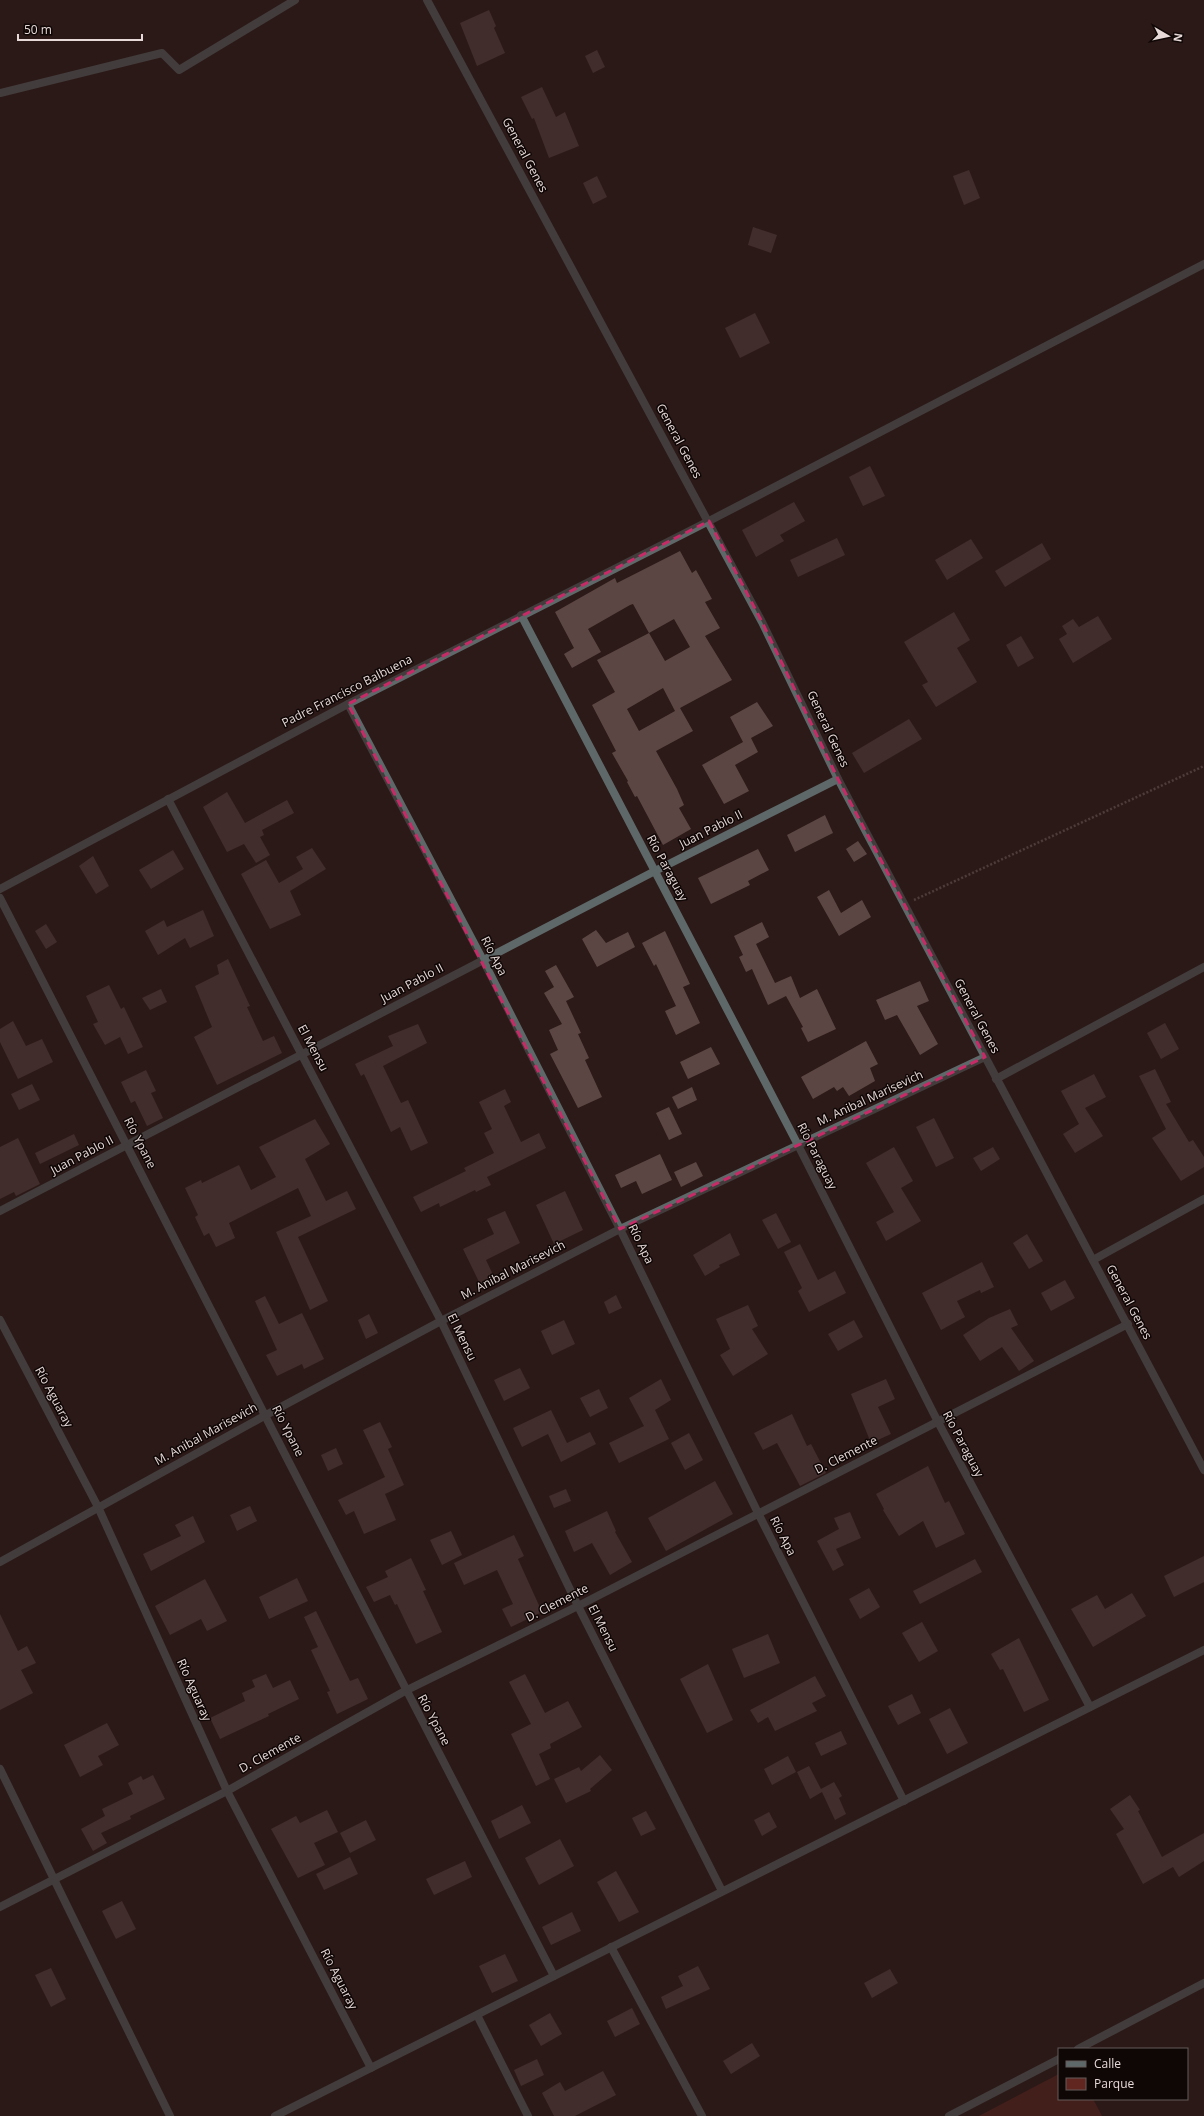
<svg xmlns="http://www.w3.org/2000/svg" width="1204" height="2116" font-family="'Open Sans',sans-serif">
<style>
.green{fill:#612620}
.building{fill:#5b4643;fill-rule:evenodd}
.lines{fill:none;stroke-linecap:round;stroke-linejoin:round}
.path{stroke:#766664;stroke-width:2.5;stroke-dasharray:2 2;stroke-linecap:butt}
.lane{stroke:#5e6869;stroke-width:8}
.street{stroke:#5e6869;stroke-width:8}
.marked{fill:none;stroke:#c62b67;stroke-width:3;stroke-dasharray:8 5;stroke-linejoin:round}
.labels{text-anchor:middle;stroke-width:3;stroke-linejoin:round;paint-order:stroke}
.street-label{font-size:12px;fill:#e6d9d7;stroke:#0f0706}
</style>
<rect width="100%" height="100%" fill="#2c1a18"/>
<!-- green -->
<polygon class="green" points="1059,2074 1059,2099 1093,2099 1102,2116 979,2116"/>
<!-- building -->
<g class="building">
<polygon points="489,10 496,26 494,28 505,53 477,66 460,23"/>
<polygon points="597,50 605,67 593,73 585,56"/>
<polygon points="542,87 556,117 565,112 579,146 549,158 534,118 532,119 521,97"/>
<polygon points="969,170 980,198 964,205 953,176"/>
<polygon points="597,176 607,197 593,204 583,183"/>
<polygon points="753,227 777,235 771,253 748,245"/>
<polygon points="755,313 770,343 740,358 725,328"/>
<polygon points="870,466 885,496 863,506 849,477"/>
<polygon points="794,502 805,521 780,535 784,541 756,557 742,530"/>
<polygon points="837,538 845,555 798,577 790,560"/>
<polygon points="971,539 983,558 947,580 935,560"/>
<polygon points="1042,543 1051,559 1005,587 995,571"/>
<path d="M680,551L692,573L696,570L712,599L705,602L720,628L705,636L732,680L680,708L693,731L656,751L677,789L684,805L679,808L691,829L663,845L637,796L635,797L627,782L628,781L612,753L616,751L592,705L615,692L597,660L649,633L633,604L630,605L588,629L601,652L572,668L564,654L574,648L555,612L615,578L617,583ZM674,619L690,647L665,661L649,633ZM663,688L675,711L639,731L627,709Z"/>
<polygon points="954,612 970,640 957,648 977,682 936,707 922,685 928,682 904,642"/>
<polygon points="1098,616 1112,639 1073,663 1059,639 1067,634 1062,626 1073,619 1079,627"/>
<polygon points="1021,636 1034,658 1018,667 1006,645"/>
<polygon points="757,702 773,726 751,738 758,752 735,765 749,791 724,804 702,765 743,742 730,717"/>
<polygon points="909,719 922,739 864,773 852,753"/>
<polygon points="227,792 245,823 287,800 294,813 262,830 264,835 260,837 270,855 256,863 244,844 227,852 203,807"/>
<polygon points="825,815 833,833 795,852 787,835"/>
<polygon points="858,841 867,854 854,862 846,849"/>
<polygon points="312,848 326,869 290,891 301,915 270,929 241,874 266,860 279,883 303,869 296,857"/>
<polygon points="758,849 769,870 748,881 750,885 711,904 698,878"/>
<polygon points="173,850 184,869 151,889 139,870"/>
<polygon points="93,856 109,886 96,894 79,866"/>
<polygon points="829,890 841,913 862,900 871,917 839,936 817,897"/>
<polygon points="203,910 214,936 190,948 185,938 158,955 145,931 164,920 167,927"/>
<polygon points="762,922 769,937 756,944 775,983 791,976 800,998 817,989 836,1029 808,1042 801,1028 803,1027 786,996 768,1005 752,969 746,972 739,957 743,955 734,936"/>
<polygon points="46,924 57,942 46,949 35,931"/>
<polygon points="596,930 606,943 628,932 635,947 597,967 582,939"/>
<polygon points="665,931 690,984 683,987 700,1023 676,1035 665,1011 676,1006 656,964 654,966 642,943"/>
<polygon points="228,959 250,1006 247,1007 263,1041 274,1036 282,1053 217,1085 194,1037 212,1027 195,986 219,974 217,965"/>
<polygon points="556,965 574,997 566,1001 581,1033 578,1034 589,1058 585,1060 602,1097 578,1108 550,1054 558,1050 549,1030 562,1024 544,993 554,987 545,971"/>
<polygon points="920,981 929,1001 917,1006 938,1044 920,1055 897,1015 885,1020 876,1000"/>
<polygon points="109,985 121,1009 124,1007 143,1047 128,1054 120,1037 105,1045 93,1024 98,1022 86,996"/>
<polygon points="161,989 167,1002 150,1010 142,998"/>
<polygon points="13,1021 26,1046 42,1039 53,1062 18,1079 0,1042 0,1029"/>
<polygon points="1165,1023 1179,1049 1161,1059 1147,1033"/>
<polygon points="418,1024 427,1043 383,1066 401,1103 408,1100 428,1143 411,1151 400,1127 391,1132 364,1074 361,1076 355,1064 393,1046 388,1036"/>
<polygon points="866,1041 878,1064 870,1068 875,1081 849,1096 843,1087 837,1091 834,1087 813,1099 801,1077"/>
<polygon points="711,1047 720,1064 688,1079 680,1062"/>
<polygon points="1155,1069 1171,1102 1166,1104 1189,1142 1193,1140 1204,1157 1204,1167 1181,1181 1152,1138 1166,1129 1139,1076"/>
<polygon points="146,1070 156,1091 151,1093 163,1118 147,1126 135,1101 131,1103 121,1082"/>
<polygon points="1094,1074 1106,1097 1085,1108 1103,1136 1075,1153 1063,1134 1079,1124 1061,1091"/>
<polygon points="32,1084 40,1100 19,1110 11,1094"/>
<polygon points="692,1087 697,1100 678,1109 672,1097"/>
<polygon points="505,1089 511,1102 504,1106 521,1142 539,1133 546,1148 487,1177 491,1185 476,1192 475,1190 440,1207 439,1203 421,1212 413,1197 466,1171 464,1168 494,1153 484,1133 492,1129 479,1102"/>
<polygon points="669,1107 682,1134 669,1140 656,1113"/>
<polygon points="934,1118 954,1158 936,1167 916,1127"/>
<polygon points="315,1119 330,1144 305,1159 326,1201 347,1191 356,1209 298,1237 328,1301 310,1310 276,1232 311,1216 298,1188 229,1223 235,1238 216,1247 209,1233 204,1236 195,1217 198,1215 185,1188 201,1180 202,1183 239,1165 251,1190 276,1177 259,1147"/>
<polygon points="74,1134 79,1145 40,1164 35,1153"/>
<polygon points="18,1138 40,1184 16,1196 14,1192 0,1199 0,1147"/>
<polygon points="894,1147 913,1181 901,1188 921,1221 886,1241 876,1222 894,1212 866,1163"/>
<polygon points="993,1147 1000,1159 981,1171 973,1158"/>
<polygon points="660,1154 672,1180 642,1194 636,1181 621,1188 615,1175"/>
<polygon points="696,1162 703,1176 681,1187 674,1172"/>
<polygon points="565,1191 583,1230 554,1244 536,1205"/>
<polygon points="505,1211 520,1243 486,1260 495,1279 481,1286 463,1249 494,1234 487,1219"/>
<polygon points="776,1213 791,1242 778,1249 762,1220"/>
<polygon points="730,1233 740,1255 719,1265 720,1267 705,1276 693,1255"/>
<polygon points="1027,1234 1043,1261 1029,1269 1013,1243"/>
<polygon points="800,1244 818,1280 835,1271 846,1293 809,1312 798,1291 802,1288 784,1252"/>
<polygon points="982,1262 994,1287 981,1293 980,1290 957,1301 965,1317 941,1330 922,1293"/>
<polygon points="1065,1280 1075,1298 1051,1311 1041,1293"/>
<polygon points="616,1295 622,1308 609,1314 604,1302"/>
<polygon points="265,1296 279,1324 302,1313 324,1359 304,1369 302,1364 277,1376 266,1355 277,1350 255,1301"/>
<polygon points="748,1305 758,1326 752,1329 768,1354 733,1376 720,1355 730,1349 716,1319"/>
<polygon points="1010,1309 1018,1325 1011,1328 1034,1361 1019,1371 1002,1347 980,1361 963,1335 989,1318"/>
<polygon points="369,1314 378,1333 366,1339 358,1320"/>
<polygon points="564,1320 575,1344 552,1355 541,1331"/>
<polygon points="854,1320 863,1337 838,1351 828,1334"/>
<polygon points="520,1368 530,1388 504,1401 494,1380"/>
<polygon points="661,1379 671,1400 655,1410 669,1439 619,1463 609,1443 644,1426 629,1398"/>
<polygon points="886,1379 895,1399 878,1407 891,1434 871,1443 851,1394"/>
<polygon points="599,1389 608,1408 590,1417 580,1398"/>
<polygon points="551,1410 567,1443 590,1432 596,1444 561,1462 548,1434 522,1447 513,1428"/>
<polygon points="792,1414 807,1446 811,1444 826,1473 800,1486 777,1443 763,1450 754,1433"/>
<polygon points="380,1422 392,1447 388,1449 404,1485 385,1494 396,1520 364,1534 354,1511 346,1515 338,1500 385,1477 363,1430"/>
<polygon points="689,1433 703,1460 685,1470 671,1443"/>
<polygon points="336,1448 343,1464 328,1471 321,1455"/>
<polygon points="928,1466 945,1503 949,1501 965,1534 936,1548 923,1521 899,1536 883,1510 884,1509 876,1494"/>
<polygon points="715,1481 733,1514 666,1551 648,1518"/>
<polygon points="566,1489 571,1501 554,1508 549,1496"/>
<polygon points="250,1506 257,1521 237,1531 230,1515"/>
<polygon points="607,1511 616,1531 615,1532 632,1562 610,1575 592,1543 574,1552 565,1531"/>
<polygon points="850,1512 861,1538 836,1549 844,1565 833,1571 817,1541 839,1529 834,1518"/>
<polygon points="193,1516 205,1542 151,1571 143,1554 181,1536 175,1525"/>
<polygon points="451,1531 462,1555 442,1565 430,1540"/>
<polygon points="514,1535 524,1556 518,1559 542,1612 511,1627 502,1609 513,1604 497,1570 464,1585 454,1563"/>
<polygon points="1204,1556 1204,1582 1174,1597 1164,1576"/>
<polygon points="411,1558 426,1590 423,1591 442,1632 416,1644 397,1604 395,1605 390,1595 374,1602 366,1587 388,1577 385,1571"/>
<polygon points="975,1559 982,1572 920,1604 913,1591"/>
<polygon points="297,1578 308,1601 269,1619 259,1597"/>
<polygon points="205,1579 227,1621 207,1631 201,1619 170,1635 155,1606"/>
<polygon points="869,1588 880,1607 860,1619 849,1599"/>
<polygon points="1132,1593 1146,1616 1093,1647 1071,1609 1097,1595 1105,1609"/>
<polygon points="316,1611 350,1681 358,1678 368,1699 337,1714 327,1692 330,1691 311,1650 318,1647 304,1617"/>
<polygon points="0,1614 18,1651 27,1646 36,1663 21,1670 33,1693 0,1710"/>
<polygon points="922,1622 938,1651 919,1662 902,1633"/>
<polygon points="768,1634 780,1663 744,1678 732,1649"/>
<polygon points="1019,1638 1049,1700 1024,1712 1003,1669 1000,1670 991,1654"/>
<polygon points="708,1664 733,1720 707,1733 680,1679"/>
<polygon points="266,1674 273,1688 290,1680 299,1699 268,1714 269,1716 220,1739 210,1718 245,1701 242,1693 255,1687 252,1680"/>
<polygon points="525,1674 545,1713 568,1701 582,1727 550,1744 551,1748 539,1754 550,1779 536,1786 511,1734 531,1724 509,1682"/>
<polygon points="815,1676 826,1696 812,1703 817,1711 775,1731 768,1717 758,1723 750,1710"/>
<polygon points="912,1694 921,1713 898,1725 888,1706"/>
<polygon points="950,1708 968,1743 947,1754 929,1719"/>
<polygon points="107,1723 119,1745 98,1756 103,1765 80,1777 64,1745"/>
<polygon points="841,1731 847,1744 821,1756 815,1743"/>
<polygon points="600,1755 612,1770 590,1789 591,1791 566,1803 554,1779 579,1767 581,1771"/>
<polygon points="788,1756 796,1772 772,1785 764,1769"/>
<polygon points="809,1766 821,1789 834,1782 842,1796 839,1798 846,1814 835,1820 822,1792 810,1799 797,1772"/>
<polygon points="153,1775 165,1799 130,1816 131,1819 101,1833 107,1843 93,1851 81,1829 105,1816 102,1809 133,1794 128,1783 141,1776 143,1780"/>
<polygon points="1130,1795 1140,1810 1138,1811 1162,1857 1204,1833 1204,1861 1179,1877 1173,1867 1143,1884 1116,1834 1124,1829 1110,1809"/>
<polygon points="522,1805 531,1823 499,1839 491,1821"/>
<polygon points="327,1810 338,1832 314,1843 325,1865 298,1878 271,1829 296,1816 300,1823"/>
<polygon points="646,1811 656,1829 641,1836 632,1818"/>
<polygon points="769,1812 777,1827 762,1836 754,1820"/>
<polygon points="366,1820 376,1840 350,1853 340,1833"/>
<polygon points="560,1839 574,1866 539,1885 525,1858"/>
<polygon points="350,1857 358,1874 324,1890 316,1874"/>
<polygon points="465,1861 472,1877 434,1895 426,1879"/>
<polygon points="616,1871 639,1912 619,1922 597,1882"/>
<polygon points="122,1901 136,1929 116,1939 102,1911"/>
<polygon points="572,1912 581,1931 551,1945 542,1927"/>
<polygon points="505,1954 518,1981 492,1993 479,1966"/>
<polygon points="698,1966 710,1989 666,2009 661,1997 683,1986 678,1976"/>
<polygon points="51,1968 66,1999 51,2007 35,1975"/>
<polygon points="890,1969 898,1983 872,1998 864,1983"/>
<polygon points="632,2008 640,2024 615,2037 607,2021"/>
<polygon points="550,2013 562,2034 541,2046 529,2025"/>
<polygon points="752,2043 760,2056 731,2074 723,2061"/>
<polygon points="537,2059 544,2075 521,2086 514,2070"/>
<polygon points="603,2071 616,2095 575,2116 554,2116 542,2093 560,2082 565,2091"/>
</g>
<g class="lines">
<!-- path -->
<polyline class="path" points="914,900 1204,766"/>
<!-- lane -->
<polyline class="lane" points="0,93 162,53 179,70 295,0"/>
<!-- street -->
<g class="street">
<polyline points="427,0 762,622 838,779 1204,1470"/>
<polyline points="521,615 798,1145 938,1422 1090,1707"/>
<polyline points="348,704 483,960 620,1229 758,1513 904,1801"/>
<polyline points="168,799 441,1321 578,1606 722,1891"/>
<polyline points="0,889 348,704 709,521 1204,264"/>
<path d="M0,898C185,1257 367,1618 554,1976"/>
<polyline points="996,1079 1204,967"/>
<polyline points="0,1211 655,871 838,779"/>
<polyline points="1093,1260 1204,1199"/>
<polyline points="0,1320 98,1507 227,1791 371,2068"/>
<polyline points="0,1562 266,1415 441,1321 620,1229 985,1057"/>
<polyline points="0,1769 170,2116"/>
<polyline points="0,1907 227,1791 405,1691 578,1606 1128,1324"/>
<polyline points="611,1947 702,2116"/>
<polyline points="477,2015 528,2116"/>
<polyline points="1078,2049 1204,1983"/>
<polyline points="275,2116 1204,1650"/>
<polyline points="949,2116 1059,2059"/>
</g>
</g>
<!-- marked area -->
<path d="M0 0H1204V2116H0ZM709,521L762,622L838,779L985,1057L620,1229L348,704Z" fill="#2c1a18" fill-opacity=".55" fill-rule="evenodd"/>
<path class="marked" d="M709,521L762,622L838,779L985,1057L620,1229L348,704Z"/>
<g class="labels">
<!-- street labels -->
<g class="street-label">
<text transform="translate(525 155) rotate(62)" y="4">General Genes</text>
<text transform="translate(679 441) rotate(62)" y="4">General Genes</text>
<text transform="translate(347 691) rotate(-27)" y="4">Padre Francisco Balbuena</text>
<text transform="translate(828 729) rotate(65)" y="4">General Genes</text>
<text transform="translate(711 829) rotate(-27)" y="4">Juan Pablo II</text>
<text transform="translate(667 868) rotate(62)" y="4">Río Paraguay</text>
<text transform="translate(494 956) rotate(63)" y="4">Río Apa</text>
<text transform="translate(412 983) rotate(-28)" y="4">Juan Pablo II</text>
<text transform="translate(977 1016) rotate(62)" y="4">General Genes</text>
<text transform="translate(313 1048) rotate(62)" y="4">El Mensu</text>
<text transform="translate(870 1098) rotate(-25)" y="4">M. Anibal Marisevich</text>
<text transform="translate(140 1143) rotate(63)" y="4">Río Ypane</text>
<text transform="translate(82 1155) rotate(-28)" y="4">Juan Pablo II</text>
<text transform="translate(817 1156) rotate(63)" y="4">Río Paraguay</text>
<text transform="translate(641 1244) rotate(64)" y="4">Río Apa</text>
<text transform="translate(513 1270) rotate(-27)" y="4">M. Anibal Marisevich</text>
<text transform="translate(1129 1302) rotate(62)" y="4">General Genes</text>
<text transform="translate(462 1337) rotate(64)" y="4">El Mensu</text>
<text transform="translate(54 1397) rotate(62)" y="4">Río Aguaray</text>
<text transform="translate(288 1431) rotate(63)" y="4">Río Ypane</text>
<text transform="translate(206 1434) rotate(-29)" y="4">M. Anibal Marisevich</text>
<text transform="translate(963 1444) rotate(62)" y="4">Río Paraguay</text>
<text transform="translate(846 1455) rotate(-27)" y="4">D. Clemente</text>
<text transform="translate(783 1536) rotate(63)" y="4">Río Apa</text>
<text transform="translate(557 1603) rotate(-27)" y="4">D. Clemente</text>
<text transform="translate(603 1628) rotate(63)" y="4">El Mensu</text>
<text transform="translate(194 1690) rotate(66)" y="4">Río Aguaray</text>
<text transform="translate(434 1720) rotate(62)" y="4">Río Ypane</text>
<text transform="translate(270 1753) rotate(-29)" y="4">D. Clemente</text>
<text transform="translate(339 1979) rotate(63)" y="4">Río Aguaray</text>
</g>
</g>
<!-- legend -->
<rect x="1058" y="2048" width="130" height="52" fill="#0f0706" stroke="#655b5a"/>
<rect x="1066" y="2061" width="20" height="6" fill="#5e6869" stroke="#655b5a"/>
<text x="1094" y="2068" font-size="12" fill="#e6d9d7">Calle</text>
<rect x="1066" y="2078" width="20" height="12" fill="#612620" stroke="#655b5a"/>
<text x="1094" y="2088" font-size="12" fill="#e6d9d7">Parque</text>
<!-- north arrow -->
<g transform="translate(1168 36) rotate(99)" stroke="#0f0706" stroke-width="3" paint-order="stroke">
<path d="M0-3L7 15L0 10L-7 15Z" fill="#e6d9d7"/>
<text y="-6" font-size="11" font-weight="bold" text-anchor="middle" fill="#e6d9d7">N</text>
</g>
<!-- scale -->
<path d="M18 34v6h124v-6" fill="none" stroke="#e6d9d7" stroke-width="2"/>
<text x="24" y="34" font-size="12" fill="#e6d9d7" stroke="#0f0706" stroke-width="3" paint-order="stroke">50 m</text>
</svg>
